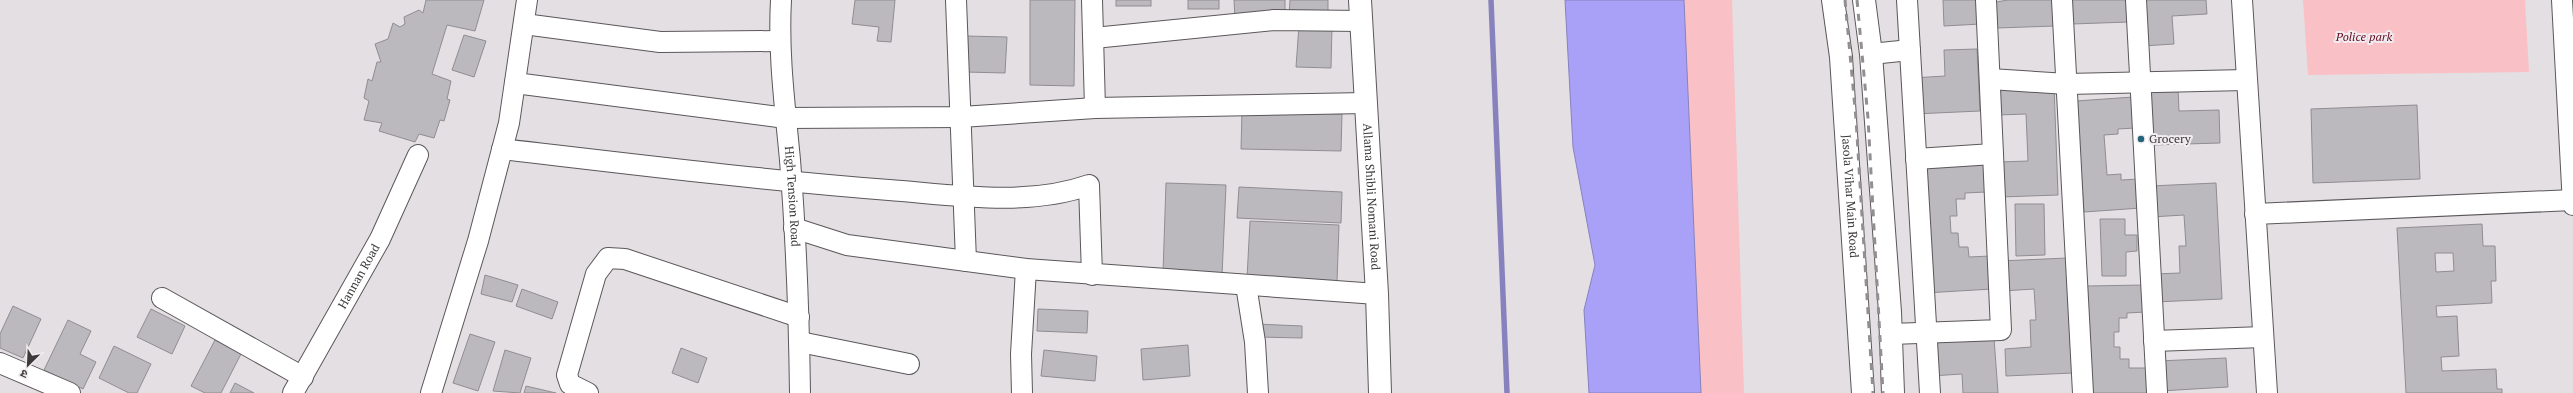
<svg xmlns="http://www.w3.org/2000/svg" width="2573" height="393" font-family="'PT Serif','Noto Sans Devanagari',serif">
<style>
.green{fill:#f9c1c5}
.water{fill:#a8a1f7;stroke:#8782be}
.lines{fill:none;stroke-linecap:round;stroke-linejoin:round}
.stream{stroke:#8782be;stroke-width:5.5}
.building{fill:#bbb9be;stroke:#908d92;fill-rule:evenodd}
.street-casing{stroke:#5b575a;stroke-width:22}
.secondary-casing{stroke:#5b575a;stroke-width:24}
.street{stroke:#fff;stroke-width:20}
.secondary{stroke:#fff;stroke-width:22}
.rail{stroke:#928f91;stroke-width:3;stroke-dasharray:7 7;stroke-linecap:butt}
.poi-dot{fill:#246579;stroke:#f1ecf0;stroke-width:1.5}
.labels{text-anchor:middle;stroke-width:4;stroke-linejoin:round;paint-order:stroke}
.park-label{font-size:12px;font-style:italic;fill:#670d24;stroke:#f1ecf0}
.poi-label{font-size:12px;fill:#3b393a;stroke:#f1ecf0;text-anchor:start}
.street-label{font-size:12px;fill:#3b393a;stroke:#f1ecf0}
</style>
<rect width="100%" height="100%" fill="#e4dfe3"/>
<!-- green -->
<g class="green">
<polygon points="1670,0 1732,0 1744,393 1677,393"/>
<polygon points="2303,0 2525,0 2529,72 2308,75"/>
</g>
<!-- water -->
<polygon class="water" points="1565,0 1684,0 1701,393 1589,393 1584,310 1595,265 1573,147"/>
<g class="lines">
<!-- stream -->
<polyline class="stream" points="1491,0 1507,393"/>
</g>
<!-- building -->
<g class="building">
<polygon points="426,0 484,0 475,31 447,25 432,74 451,81 447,99 450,100 444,121 440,120 434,138 419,134 415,142 379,131 382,123 364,120 369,101 364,98 368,79 372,81 377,62 381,62 375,44 388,39 393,23 400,27 405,24 404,17 419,10 423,13"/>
<polygon points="855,0 895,0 891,42 877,41 879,27 852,24"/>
<polygon points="1030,0 1075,0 1074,86 1030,85"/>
<rect x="1116" y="0" width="35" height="6"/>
<rect x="1188" y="0" width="31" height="9"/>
<polygon points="1234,0 1285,0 1285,18 1235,19"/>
<polygon points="1290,0 1328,0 1328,16 1289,15"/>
<polygon points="1943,0 1979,0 1981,24 1944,26"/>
<polygon points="2008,0 2054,0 2055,26 1997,28 1996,2"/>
<polygon points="2071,0 2128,0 2129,22 2072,24"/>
<polygon points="2139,0 2206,0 2207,14 2172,16 2174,44 2142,46"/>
<polygon points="1299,25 1332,26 1331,68 1296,67"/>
<polygon points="464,35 486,41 474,77 452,70"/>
<polygon points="966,36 1007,37 1005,73 965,72"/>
<polygon points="1977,49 1980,111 1914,114 1912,78 1945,76 1944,50"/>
<polygon points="2054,85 2058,195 2001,197 1999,162 2028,161 2026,114 1998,115 1997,86"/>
<polygon points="2150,88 2178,88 2179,111 2219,110 2220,143 2152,145"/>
<polygon points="2133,97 2135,128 2118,129 2118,134 2104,135 2107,175 2121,174 2121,180 2139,179 2141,208 2084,212 2076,101"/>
<polygon points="2417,105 2420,179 2313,183 2311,109"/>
<polygon points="1242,111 1342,114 1341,151 1241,149"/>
<polygon points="1984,160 1986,192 1965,193 1965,199 1956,199 1957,216 1950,216 1951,233 1958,233 1959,247 1968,247 1969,257 1990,256 1992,289 1925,293 1918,164"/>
<polygon points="1166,183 1226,185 1222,276 1163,273"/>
<polygon points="2216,183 2222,299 2155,302 2154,274 2180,273 2179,246 2186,246 2184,215 2151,217 2150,186"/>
<polygon points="1239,187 1342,192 1341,223 1237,218"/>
<polygon points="2015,204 2044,204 2045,255 2016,256"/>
<polygon points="2100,219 2125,219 2125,235 2137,235 2137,251 2126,252 2126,276 2102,276"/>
<polygon points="1250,221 1339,225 1337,282 1247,278"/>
<path d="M2482,224L2483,246H2495L2496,281H2491L2492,303L2436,306L2437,317L2457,316L2459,356L2441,357L2442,371L2496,369L2497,389H2502V393H2406L2397,228ZM2435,253H2453L2454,271L2436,272Z"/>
<polygon points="2067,258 2073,373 2006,376 2005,349 2031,347 2030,320 2036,320 2034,289 2002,291 2000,261"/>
<polygon points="485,275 518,285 512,302 481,294"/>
<polygon points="2144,285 2145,312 2127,313 2127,318 2119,318 2119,332 2114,332 2114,347 2120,347 2120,359 2129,359 2129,368 2147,368 2148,393 2090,393 2087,286"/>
<polygon points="522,289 558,302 552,319 516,306"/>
<polygon points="13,306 41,319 23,358 0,348 0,334"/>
<polygon points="151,309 185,326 172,354 137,337"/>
<polygon points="1038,309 1088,311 1087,333 1037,331"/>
<polygon points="68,320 91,331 80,354 96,362 83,389 44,370"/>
<polygon points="1256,324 1302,326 1302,338 1257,337"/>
<polygon points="470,334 495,342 478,391 453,383"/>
<polygon points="1994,338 1998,393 1963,393 1962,374 1931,376 1929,343"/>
<polygon points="215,340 241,354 221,393 205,393 191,386"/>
<polygon points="1188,345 1190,376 1143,380 1141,349"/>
<polygon points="114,346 151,364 137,393 129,393 99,378"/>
<polygon points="681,348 707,358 698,383 672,373"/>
<polygon points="505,350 531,358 520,393 493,391"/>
<polygon points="1044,350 1097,356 1095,381 1041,376"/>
<polygon points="2226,358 2228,387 2160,391 2158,361"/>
<polygon points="235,383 254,393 230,393"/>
<polygon points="526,386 556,393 524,393"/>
</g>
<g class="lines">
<!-- street casing -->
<g class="street-casing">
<g id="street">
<path id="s1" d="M781,0C778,54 785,106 790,160C796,237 799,315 800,393"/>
<polyline points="956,0 966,261"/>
<polyline points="1092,0 1095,108"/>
<polyline points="1907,0 1930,393"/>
<polyline points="2062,0 2083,393"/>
<polyline points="2136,0 2157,392"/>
<polyline points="2242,0 2267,393"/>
<polyline points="2562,0 2573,205"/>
<polyline points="524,24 660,42 778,41"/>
<polyline points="1094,38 1274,20 1361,21"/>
<polyline points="1871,54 1910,50"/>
<polyline points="1990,79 2067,84 2246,80"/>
<polyline points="515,83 786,118 961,117 1095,108 1366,103"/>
<path d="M502,149C631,164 760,180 889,190C954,195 1027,207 1089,185L1092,275"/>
<polyline points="1916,159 1993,154"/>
<polyline points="2255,214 2573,200"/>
<polyline points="794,228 847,245 1026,269 1377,294"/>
<polyline points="1246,285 1255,342 1258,393"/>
<polyline points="162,298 303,377"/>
<polyline points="1891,334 2001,330 1986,0"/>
<polyline points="2154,341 2263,337"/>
<polyline points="800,342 909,364"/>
<polyline points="0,363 70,393"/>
<path id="s2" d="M293,393L380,239L418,155"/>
<polyline points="431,393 478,241 509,123 527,0"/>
<polyline points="588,393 570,384 567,375 596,274 608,258 625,259 799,317"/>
<polyline points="1022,393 1021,354 1026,269"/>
</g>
</g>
<!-- secondary casing -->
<g class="secondary-casing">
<g id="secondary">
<path id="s3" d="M1360,0L1377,294L1380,393"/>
<path id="s4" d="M1833,0L1841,57L1863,393"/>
<polyline points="1864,0 1871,54 1890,312 1893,393"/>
</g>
</g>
<!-- street -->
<use href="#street" class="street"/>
<!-- secondary -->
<use href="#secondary" class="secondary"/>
<!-- rail -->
<g class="rail">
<polyline points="1845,0 1856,119 1873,393"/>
<polyline points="1857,0 1868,118 1883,393"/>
</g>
</g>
<!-- markers -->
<circle class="poi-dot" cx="2141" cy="139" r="4"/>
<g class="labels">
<!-- park labels -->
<g class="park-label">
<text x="2364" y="41">Police park</text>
</g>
<!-- poi labels -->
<g class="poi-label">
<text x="2149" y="143">Grocery</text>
</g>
<!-- street labels -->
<g class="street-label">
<text dy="4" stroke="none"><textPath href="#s1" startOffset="197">High Tension Road</textPath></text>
<text dy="4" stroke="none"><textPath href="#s3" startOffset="197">Allama Shibli Nomani Road</textPath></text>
<text dy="4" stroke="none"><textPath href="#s4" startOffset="197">Jasola Vihar Main Road</textPath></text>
<text dy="4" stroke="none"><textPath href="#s2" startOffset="134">Hannan Road</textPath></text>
</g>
</g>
<!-- north arrow -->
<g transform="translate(28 365) rotate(204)" stroke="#f1ecf0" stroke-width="3" paint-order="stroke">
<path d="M0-3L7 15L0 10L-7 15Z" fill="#3b393a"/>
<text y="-6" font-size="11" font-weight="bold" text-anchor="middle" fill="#3b393a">उ</text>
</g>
</svg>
